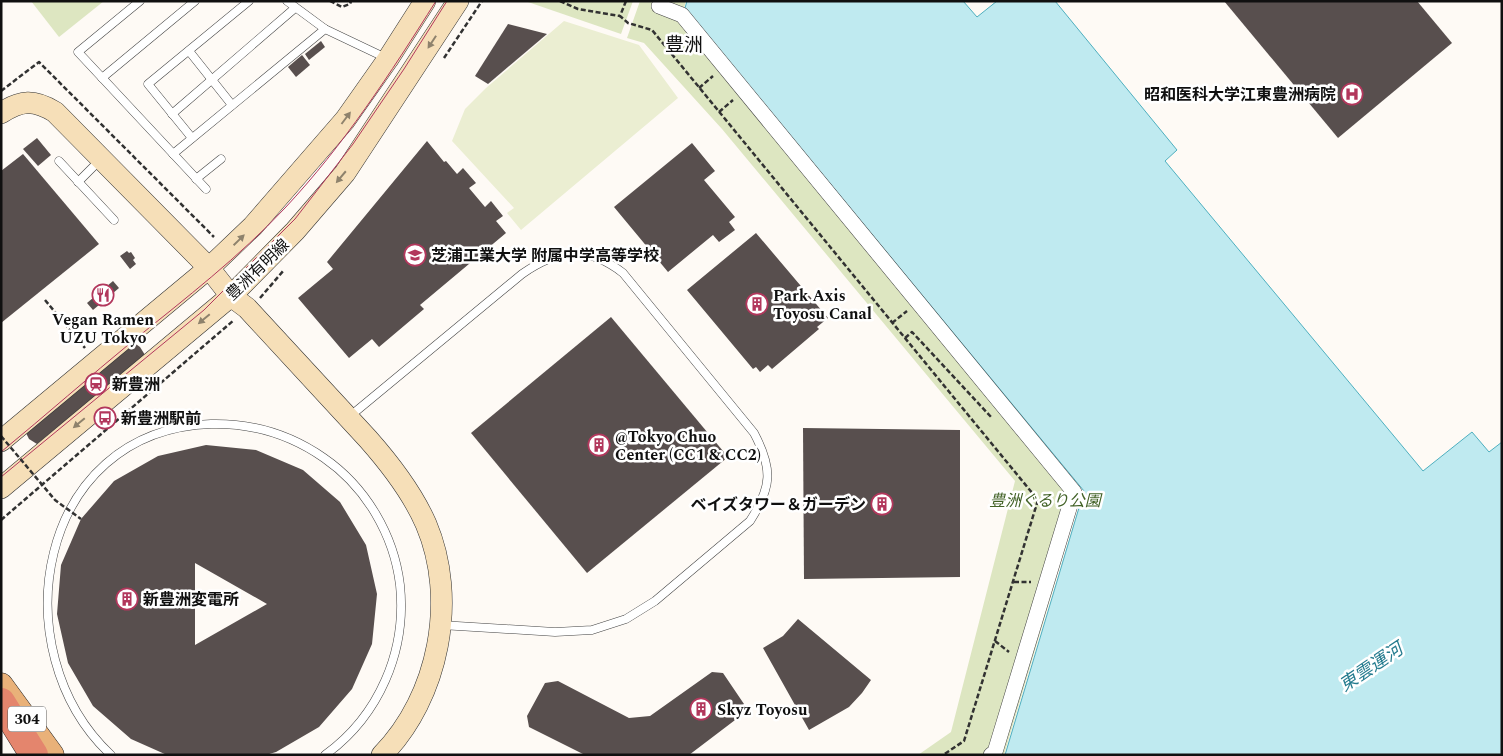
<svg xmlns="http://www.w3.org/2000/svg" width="1503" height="756" font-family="Spectral,'Noto Sans JP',serif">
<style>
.green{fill:#dde6c1}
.pitch{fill:#ebeed2}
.water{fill:#bfeaf0;stroke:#4eafbf}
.building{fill:#584f4e;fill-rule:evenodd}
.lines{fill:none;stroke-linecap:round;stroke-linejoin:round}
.lane-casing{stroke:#434343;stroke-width:9}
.street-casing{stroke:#434343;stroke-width:16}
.secondary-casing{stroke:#323232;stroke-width:22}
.primary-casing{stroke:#212121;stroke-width:25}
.highway-casing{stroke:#212121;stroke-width:29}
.path{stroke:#323232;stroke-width:2.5;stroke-dasharray:5 2.5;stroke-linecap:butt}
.lane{stroke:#fff;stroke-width:8}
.street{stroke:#fff;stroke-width:15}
.secondary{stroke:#f6dfb8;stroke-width:21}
.primary{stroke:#e9b179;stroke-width:24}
.highway{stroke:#e4856d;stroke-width:28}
.tram{stroke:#b2375c;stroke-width:1}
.path-bridge{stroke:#323232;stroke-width:2.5;stroke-dasharray:5 2.5;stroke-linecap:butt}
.oneway{fill:#8e826c}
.labels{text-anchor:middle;stroke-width:5;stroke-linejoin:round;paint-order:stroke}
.shield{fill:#fff;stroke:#585858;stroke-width:1}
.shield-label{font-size:15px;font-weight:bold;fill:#101010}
.poi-label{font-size:16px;font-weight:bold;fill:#101010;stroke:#fff;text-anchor:start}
.street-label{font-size:16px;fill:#101010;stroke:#fff}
.park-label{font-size:16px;font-style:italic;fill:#426227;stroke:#fff}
.water-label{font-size:18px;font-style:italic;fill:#257c8f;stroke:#fff}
.quarter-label{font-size:19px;fill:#101010;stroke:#fff}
</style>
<rect width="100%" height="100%" fill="#fefaf5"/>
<!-- green -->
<g class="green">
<polygon points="31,1 104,1 59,37"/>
<polygon points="525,1 633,1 621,34"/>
<polygon points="640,1 686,1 684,8 1082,491 1004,755 918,755 951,732 1015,481 722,129 644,43 627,38"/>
</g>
<!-- pitch -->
<polygon class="pitch" points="564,21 639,45 678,98 521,230 507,213 514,208 452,141 465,109 486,88"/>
<!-- water -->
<polygon class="water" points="687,1 963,1 977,17 997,1 1055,1 1177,150 1165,161 1423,471 1472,432 1489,452 1502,442 1502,755 1005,755 1084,491 685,8"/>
<!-- building -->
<g class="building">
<polygon points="1224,1 1417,1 1452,43 1338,138"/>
<polygon points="508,24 547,34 488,84 475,76"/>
<polygon points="321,41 325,47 309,60 305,54"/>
<polygon points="302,55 310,65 296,77 288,67"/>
<polygon points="37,138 51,155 38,166 23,149"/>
<polygon points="427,141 444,162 446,161 457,174 463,168 476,183 469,188 485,207 491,201 503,216 496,221 506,233 420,305 424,309 379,347 372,339 349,358 298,298 333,269 327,262"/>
<polygon points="692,143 715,171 704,180 735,217 729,222 735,230 719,242 713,235 668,272 614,207"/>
<polygon points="23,154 99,244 1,323 1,171"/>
<polygon points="756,233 828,318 817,327 819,329 772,369 768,365 760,372 756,367 753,369 687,290"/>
<polygon points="127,251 129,253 131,252 135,258 133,260 136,264 130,269 120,256"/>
<polygon points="113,281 119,288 93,310 87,303"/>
<polygon points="611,317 728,457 587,573 471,433"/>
<polygon points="130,340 140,347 145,355 37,444 29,439 24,429"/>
<polygon points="803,428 960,430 960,577 804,579"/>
<path d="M206,445L256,450L303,470L340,502L366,545L377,594L372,644L352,689L319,727L276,752L266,755H167L131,739L93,706L68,663L57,614L61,565L81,519L114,481L158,456ZM195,563L267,604L195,645Z"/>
<polygon points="798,619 871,680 862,693 849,707 809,730 763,648 783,636"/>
<polygon points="712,672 723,673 744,704 743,714 689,755 585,755 529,727 527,716 545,683 558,681 629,718 650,716"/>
</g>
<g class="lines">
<!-- lane casing -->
<g class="lane-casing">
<g id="lane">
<polyline points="140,1 78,52 206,189"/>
<polyline points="287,1 325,29 386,58"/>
<polyline points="189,51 232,105"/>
<polyline points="102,78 195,1"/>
<polyline points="172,114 295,8"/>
<polyline points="192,138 148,84 249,1"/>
<polyline points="173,154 325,29"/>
<polyline points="59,161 114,220"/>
<polyline points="196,179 221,159"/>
<polyline points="78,182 100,160"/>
<path d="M349,417L522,274C558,249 587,245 623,273L754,433C773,469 772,487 750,521L655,601L626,619L592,630L555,632L441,625"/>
<path d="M111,755C0,651 36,430 211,424C252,423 291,435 324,458C366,487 394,535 400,585C407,651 379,716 325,755"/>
</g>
</g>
<!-- street casing -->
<g class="street-casing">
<polyline id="street" points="662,1 659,6 682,15 1074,492 995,752 991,755"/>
</g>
<!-- secondary casing -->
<g class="secondary-casing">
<g id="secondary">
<path d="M1,113C21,100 34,99 55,112L209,268L231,296L247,308L368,439C391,465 412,492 426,524C458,599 439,697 382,755"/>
<polyline points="1,441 209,268 253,226 345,120 388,59 425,1"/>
<polyline points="1,488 231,296 295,231 345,173 458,1"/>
</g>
</g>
<!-- primary casing -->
<g class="primary-casing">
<polyline id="primary" points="1,685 52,755"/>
</g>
<!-- highway casing -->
<g class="highway-casing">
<polyline id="highway" points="1,702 34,755"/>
</g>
<!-- path -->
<g class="path">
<polyline points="330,1 342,7 350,4 351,1"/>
<polyline points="560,1 578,9 620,16"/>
<polyline points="626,1 620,16 628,23 652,30 1038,500 964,741 943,755"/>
<polyline points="444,58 482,1"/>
<polyline points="699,88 713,76"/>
<polyline points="1,91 39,62 214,237"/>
<polyline points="719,112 733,100"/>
<polyline points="260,298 284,270"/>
<polyline points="45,300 85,348"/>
<polyline points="892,323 907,311"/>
<polyline points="905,338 912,332 992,418"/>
<polyline points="1,520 234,320"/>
<polyline points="1014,582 1031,582"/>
<polyline points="995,641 1009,652"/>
</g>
<!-- lane -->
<use href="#lane" class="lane"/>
<!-- street -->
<use href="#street" class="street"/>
<!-- secondary -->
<use href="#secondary" class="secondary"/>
<!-- primary -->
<use href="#primary" class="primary"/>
<!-- highway -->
<use href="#highway" class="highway"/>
<!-- tram -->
<g class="tram">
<path d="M1,452C46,415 89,377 134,340C186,298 239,257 285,208C344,145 390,74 436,1"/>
<polyline points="1,477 204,310 295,219 353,144 404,69 447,1"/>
</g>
<!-- path-bridge -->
<polyline class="path-bridge" points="1,436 55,500 81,519"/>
</g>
<!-- one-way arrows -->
<defs><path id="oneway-solid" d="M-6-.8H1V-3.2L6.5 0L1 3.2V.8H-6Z" transform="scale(1.25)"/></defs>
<g class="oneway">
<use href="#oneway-solid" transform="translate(432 42) rotate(123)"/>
<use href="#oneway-solid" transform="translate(346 118) rotate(-53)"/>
<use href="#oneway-solid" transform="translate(341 177) rotate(130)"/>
<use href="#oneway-solid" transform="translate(239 240) rotate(-44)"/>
<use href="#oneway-solid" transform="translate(204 319) rotate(140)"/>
<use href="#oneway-solid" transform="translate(79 423) rotate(140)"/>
</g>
<!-- icons -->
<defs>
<g id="hospital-ring" transform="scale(1.125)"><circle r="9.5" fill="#fff" stroke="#b2375c" stroke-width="1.5"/><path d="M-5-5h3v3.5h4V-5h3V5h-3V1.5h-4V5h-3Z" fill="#b2375c"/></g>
<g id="school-ring" transform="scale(1.125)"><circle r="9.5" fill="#fff" stroke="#b2375c" stroke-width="1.5"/><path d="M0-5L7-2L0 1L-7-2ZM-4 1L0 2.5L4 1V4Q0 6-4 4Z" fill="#b2375c"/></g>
<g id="restaurant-ring" transform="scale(1.125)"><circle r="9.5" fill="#fff" stroke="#b2375c" stroke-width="1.5"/><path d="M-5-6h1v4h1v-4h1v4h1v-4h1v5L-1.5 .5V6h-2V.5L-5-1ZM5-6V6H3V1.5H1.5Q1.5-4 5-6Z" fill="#b2375c"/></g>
<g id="building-ring" transform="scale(1.125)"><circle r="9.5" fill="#fff" stroke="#b2375c" stroke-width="1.5"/><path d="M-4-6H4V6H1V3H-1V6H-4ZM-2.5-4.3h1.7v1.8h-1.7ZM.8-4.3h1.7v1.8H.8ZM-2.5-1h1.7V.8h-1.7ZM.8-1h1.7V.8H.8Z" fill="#b2375c"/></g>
<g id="station-ring" transform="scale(1.125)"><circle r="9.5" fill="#fff" stroke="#b2375c" stroke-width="1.5"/><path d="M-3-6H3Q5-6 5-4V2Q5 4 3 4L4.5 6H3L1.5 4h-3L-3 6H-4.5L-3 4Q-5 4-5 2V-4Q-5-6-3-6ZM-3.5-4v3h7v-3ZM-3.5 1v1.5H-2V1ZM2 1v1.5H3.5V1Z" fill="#b2375c"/></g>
<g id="bus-ring" transform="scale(1.125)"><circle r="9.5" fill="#fff" stroke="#b2375c" stroke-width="1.5"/><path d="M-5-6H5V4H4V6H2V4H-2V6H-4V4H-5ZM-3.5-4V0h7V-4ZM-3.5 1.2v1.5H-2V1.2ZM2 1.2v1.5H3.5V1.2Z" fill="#b2375c"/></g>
</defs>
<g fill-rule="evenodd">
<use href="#hospital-ring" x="1352" y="94"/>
<use href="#school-ring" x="415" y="255"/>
<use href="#restaurant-ring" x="103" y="295"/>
<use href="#building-ring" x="757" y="304"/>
<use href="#station-ring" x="96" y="384"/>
<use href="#bus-ring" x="105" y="418"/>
<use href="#building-ring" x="599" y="445"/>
<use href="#building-ring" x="882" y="504"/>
<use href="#building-ring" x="127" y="599"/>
<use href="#building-ring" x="701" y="709"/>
</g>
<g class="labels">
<!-- shield labels -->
<rect class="shield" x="8" y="706.5" width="38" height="25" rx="4"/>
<g class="shield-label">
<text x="27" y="724">304</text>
</g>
<!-- poi labels -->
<g class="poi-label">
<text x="1336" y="100" text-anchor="end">昭和医科大学江東豊洲病院</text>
<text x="431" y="261">芝浦工業大学 附属中学高等学校</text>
<text x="773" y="301">Park Axis<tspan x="773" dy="18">Toyosu Canal</tspan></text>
<text x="103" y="325" text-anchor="middle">Vegan Ramen<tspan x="103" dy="18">UZU Tokyo</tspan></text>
<text x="112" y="390">新豊洲</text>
<text x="121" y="424">新豊洲駅前</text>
<text x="615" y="442">@Tokyo Chuo<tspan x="615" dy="18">Center (CC1 &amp; CC2)</tspan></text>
<text x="866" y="510" text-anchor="end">ベイズタワー＆ガーデン</text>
<text x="143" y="605">新豊洲変電所</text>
<text x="717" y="715">Skyz Toyosu</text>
</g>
<!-- street labels -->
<g class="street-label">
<text transform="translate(257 269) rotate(-44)" y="6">豊洲有明線</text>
</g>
<!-- park labels -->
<g class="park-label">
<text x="1045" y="506">豊洲ぐるり公園</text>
</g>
<!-- water labels -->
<g class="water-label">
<text transform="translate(1371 667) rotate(-34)" y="6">東雲運河</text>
</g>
<!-- quarter labels -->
<g class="quarter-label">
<text x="684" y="51">豊洲</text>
</g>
</g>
<!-- border -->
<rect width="1503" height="756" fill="none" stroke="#101010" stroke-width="5"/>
</svg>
